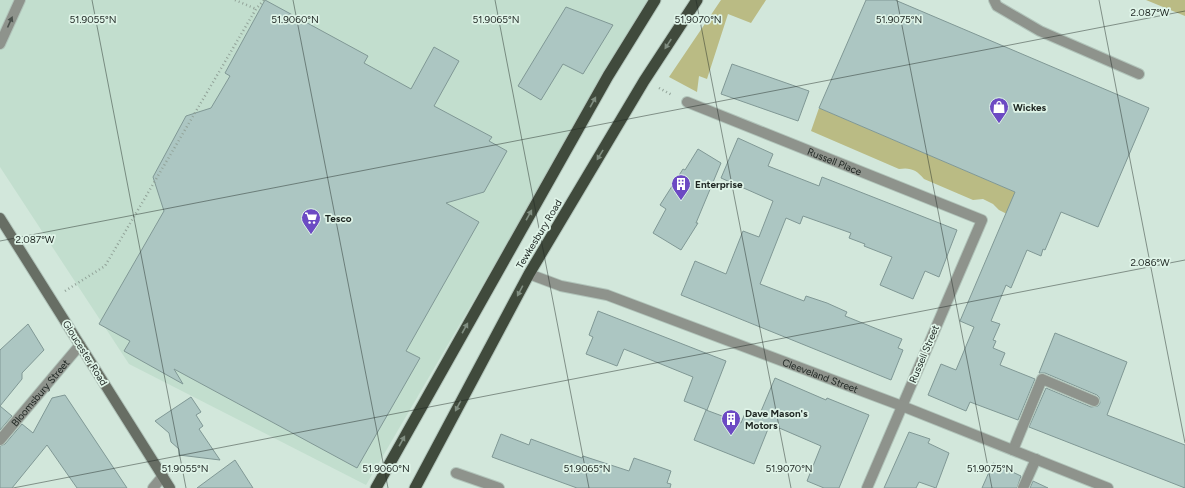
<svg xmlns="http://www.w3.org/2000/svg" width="1185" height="488" font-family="Figtree,sans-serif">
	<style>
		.built { fill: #c2dece }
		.green { fill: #babb84 }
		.building { fill: #acc6c2; stroke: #809895 }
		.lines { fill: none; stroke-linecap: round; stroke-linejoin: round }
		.service-casing { stroke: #b1c4ba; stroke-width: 12 }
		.minor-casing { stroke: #b1c4ba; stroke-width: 12 }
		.secondary-casing { stroke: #b1c4ba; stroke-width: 12 }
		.trunk-casing { stroke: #b1c4ba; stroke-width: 13 }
		.path { stroke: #92a399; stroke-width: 2.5; stroke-dasharray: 1 3; stroke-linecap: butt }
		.service { stroke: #8e938c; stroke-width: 10 }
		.minor { stroke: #8e938c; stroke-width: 10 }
		.secondary { stroke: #676e64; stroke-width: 10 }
		.trunk { stroke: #404a3c; stroke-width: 11 }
		.oneway { fill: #4a514c }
		.oneway2 { fill: #808e81 }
		.ticks { fill: none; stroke: #1d2521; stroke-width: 1; stroke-opacity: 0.45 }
		.labels { text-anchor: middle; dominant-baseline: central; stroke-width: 3.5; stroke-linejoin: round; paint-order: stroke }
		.poi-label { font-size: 10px; font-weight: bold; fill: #1d2521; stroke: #dff4e8; text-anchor: start }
		.street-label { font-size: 10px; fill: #1d2521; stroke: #dff4e8 }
		.ticks-label { font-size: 10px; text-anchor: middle; fill: #1d2521; stroke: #dff4e8; stroke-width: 3.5; stroke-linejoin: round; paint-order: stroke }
	</style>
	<rect width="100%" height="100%" fill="#d2e7db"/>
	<!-- built -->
	<path class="built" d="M0 0H649L366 485 129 364 0 167Z"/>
	<!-- green -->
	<path class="green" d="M721 0H766L751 23 728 14 707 79 699 76 697 92 669 77Z
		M1146 0H1185V16Z
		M819 108 1020 194 1011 216 999 210 993 204 983 199 973 200 924 179C917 170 910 167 899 169L811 131Z"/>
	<!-- building -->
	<path class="building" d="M265 0 368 56 364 63 411 89 434 47 459 61 434 106 492 137 489 141 507 151 484 192 446 203 479 222 406 351 420 358 357 468 174 369 183 384 124 351 130 341 99 324 164 211 153 177 186 116 211 108 230 76 225 73Z
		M866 0H895L1149 108 1098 227 1061 212 1045 250 1043 249 1041 256 1027 250 1011 288 1006 285 991 321 1000 324 993 340 996 341 993 348 1005 353 1000 365 1035 379 1018 420 970 402 966 411 928 395 941 364 956 370 974 327 960 321 1015 192 819 108Z
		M566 7 613 25 583 74 563 64 541 100 518 86Z
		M732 64 809 91 798 121 721 94Z
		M738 138 773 154 768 166 819 186 822 177 957 230 939 277 925 271 913 299 880 285 892 257 864 246 865 244 849 238 851 233 803 216 800 224 786 218 760 284 804 301 806 296 827 303 847 312 845 316 902 339 898 348 903 350 891 380 681 295 695 261 726 274 743 231 759 237 773 201 721 178Z
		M698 149 721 163 696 223H698L681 250 653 233 666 209 660 205 683 169 685 170Z
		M598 311 726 361 707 410 684 401 693 377 624 349 617 366 586 354 593 337 589 335Z
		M28 324 44 350 22 373V379L0 406 12 416 0 430V350Z
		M1055 333 1127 362 1107 415 1185 445V488L1029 427 1046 388 1091 407 1098 406 1100 403 1099 397 1097 395 1045 373H1039Z
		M775 378 826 400 827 398 869 415 839 488H824L807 481 821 446 770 424 754 464 694 440 706 410 741 423 746 411 759 416Z
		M65 395 127 488H77L47 445 12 488H0V446L5 444 22 424 33 433 52 398Z
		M191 397 201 412 196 415 203 426 199 429 220 460 179 455V449L171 442 169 433 155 421Z
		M909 432 930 439 928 443 949 453 936 488 919 482 916 488H884Z
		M501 434 529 445 531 439 582 458 583 456 629 471 634 458 671 471 667 483 671 484 670 488H577L492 457Z
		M235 460 253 488H197Z
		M993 463 1021 476 1017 488H982Z
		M1033 481 1048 488H1030Z"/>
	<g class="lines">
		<!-- service casing -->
		<g class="service-casing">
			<path id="service" d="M994 0 997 6 1040 31 1139 74
				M0 44 20 0
				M1013 450 1042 379 1094 401
				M1023 488 1036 459"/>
		</g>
		<!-- minor casing -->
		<g class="minor-casing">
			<g id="minor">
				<path id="s1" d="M687 102 982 220 867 488"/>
				<path id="s2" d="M529 274 561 286 607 295 902 406 1108 488"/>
				<path id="s3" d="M0 440 80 345"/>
				<path d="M456 473 499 488"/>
				<path d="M153 488 163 476"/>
			</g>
		</g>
		<!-- secondary casing -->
		<g class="secondary-casing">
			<path id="secondary" d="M0 218 170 488"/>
		</g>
		<!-- trunk casing -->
		<g class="trunk-casing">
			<path id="trunk" d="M376 488 608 76 655 0
				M415 488 529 274 644 81 697 0"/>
		</g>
		<!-- path -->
		<path class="path" d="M235 0 256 9
			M659 88 672 95
			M65 291 105 266 256 9 264 0"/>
		<!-- service -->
		<use href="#service" class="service"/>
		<!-- minor -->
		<use href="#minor" class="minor"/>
		<!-- secondary -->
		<use href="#secondary" class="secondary"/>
		<!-- trunk -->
		<use href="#trunk" class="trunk"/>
	</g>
	<!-- one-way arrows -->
	<defs><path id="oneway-solid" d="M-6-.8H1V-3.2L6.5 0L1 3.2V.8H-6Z"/></defs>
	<use class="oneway" href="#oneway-solid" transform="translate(10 22) rotate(-66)"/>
	<g class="oneway2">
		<use href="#oneway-solid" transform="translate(668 44) rotate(123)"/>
		<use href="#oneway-solid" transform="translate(593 102) rotate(-61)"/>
		<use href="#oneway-solid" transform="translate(600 155) rotate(121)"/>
		<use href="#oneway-solid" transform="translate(529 215) rotate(-61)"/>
		<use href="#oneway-solid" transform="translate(520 291) rotate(118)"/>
		<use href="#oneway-solid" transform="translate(465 328) rotate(-61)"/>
		<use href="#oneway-solid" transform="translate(458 406) rotate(118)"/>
		<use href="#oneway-solid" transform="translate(402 441) rotate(-61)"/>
	</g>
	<!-- ticks -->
	<path class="ticks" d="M92 0 186 488M293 0 388 488M495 0 589 488M696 0 791 488M897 0 992 488M1099 0 1185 443M0 241 1185 11M13 488 1185 260"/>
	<!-- icons -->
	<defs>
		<g id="shop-pin" transform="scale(1)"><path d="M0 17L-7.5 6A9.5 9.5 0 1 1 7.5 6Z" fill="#6c4ac3" stroke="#dff4e8"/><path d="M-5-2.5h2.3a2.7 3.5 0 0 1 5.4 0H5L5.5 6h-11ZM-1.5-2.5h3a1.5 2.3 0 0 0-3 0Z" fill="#fff"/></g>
		<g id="building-pin" transform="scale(1)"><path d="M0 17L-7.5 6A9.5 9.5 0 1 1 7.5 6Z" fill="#6c4ac3" stroke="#dff4e8"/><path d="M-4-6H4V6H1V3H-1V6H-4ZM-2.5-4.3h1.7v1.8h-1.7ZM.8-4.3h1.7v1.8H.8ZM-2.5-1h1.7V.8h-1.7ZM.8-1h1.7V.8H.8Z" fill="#fff"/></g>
		<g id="supermarket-pin" transform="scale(1)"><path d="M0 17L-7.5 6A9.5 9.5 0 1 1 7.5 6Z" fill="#6c4ac3" stroke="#dff4e8"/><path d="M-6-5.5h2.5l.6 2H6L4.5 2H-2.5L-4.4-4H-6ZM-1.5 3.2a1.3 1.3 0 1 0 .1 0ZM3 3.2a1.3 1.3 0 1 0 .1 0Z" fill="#fff"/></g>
	</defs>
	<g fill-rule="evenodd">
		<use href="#shop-pin" x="999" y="107"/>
		<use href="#building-pin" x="681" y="184"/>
		<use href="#supermarket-pin" x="311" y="218"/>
		<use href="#building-pin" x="731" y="419"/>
	</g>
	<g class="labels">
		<!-- poi labels -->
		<g class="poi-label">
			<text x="1013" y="107">Wickes</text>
			<text x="695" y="184">Enterprise</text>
			<text x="325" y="218">Tesco</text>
			<text x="745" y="413">Dave Mason's<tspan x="745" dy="12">Motors</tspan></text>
		</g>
		<!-- street labels -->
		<g class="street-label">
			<text stroke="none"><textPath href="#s1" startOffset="159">Russell Place</textPath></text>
			<text transform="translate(539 234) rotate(-59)">Tewkesbury Road</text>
			<text transform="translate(85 353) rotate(58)">Gloucester Road</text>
			<text transform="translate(924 354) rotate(-67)">Russell Street</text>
			<text stroke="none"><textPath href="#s2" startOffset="309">Cleeveland Street</textPath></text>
			<text stroke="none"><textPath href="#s3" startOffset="62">Bloomsbury Street</textPath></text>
		</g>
	</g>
	<g class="ticks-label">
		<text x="1150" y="16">2.087°W</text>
		<text x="93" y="23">51.9055°N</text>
		<text x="295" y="23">51.9060°N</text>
		<text x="496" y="23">51.9065°N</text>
		<text x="698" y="23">51.9070°N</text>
		<text x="899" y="23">51.9075°N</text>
		<text x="35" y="243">2.087°W</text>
		<text x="1150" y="266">2.086°W</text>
		<text x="185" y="472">51.9055°N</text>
		<text x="386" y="472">51.9060°N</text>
		<text x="587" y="472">51.9065°N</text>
		<text x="789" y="472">51.9070°N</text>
		<text x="990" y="472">51.9075°N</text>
	</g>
</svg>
